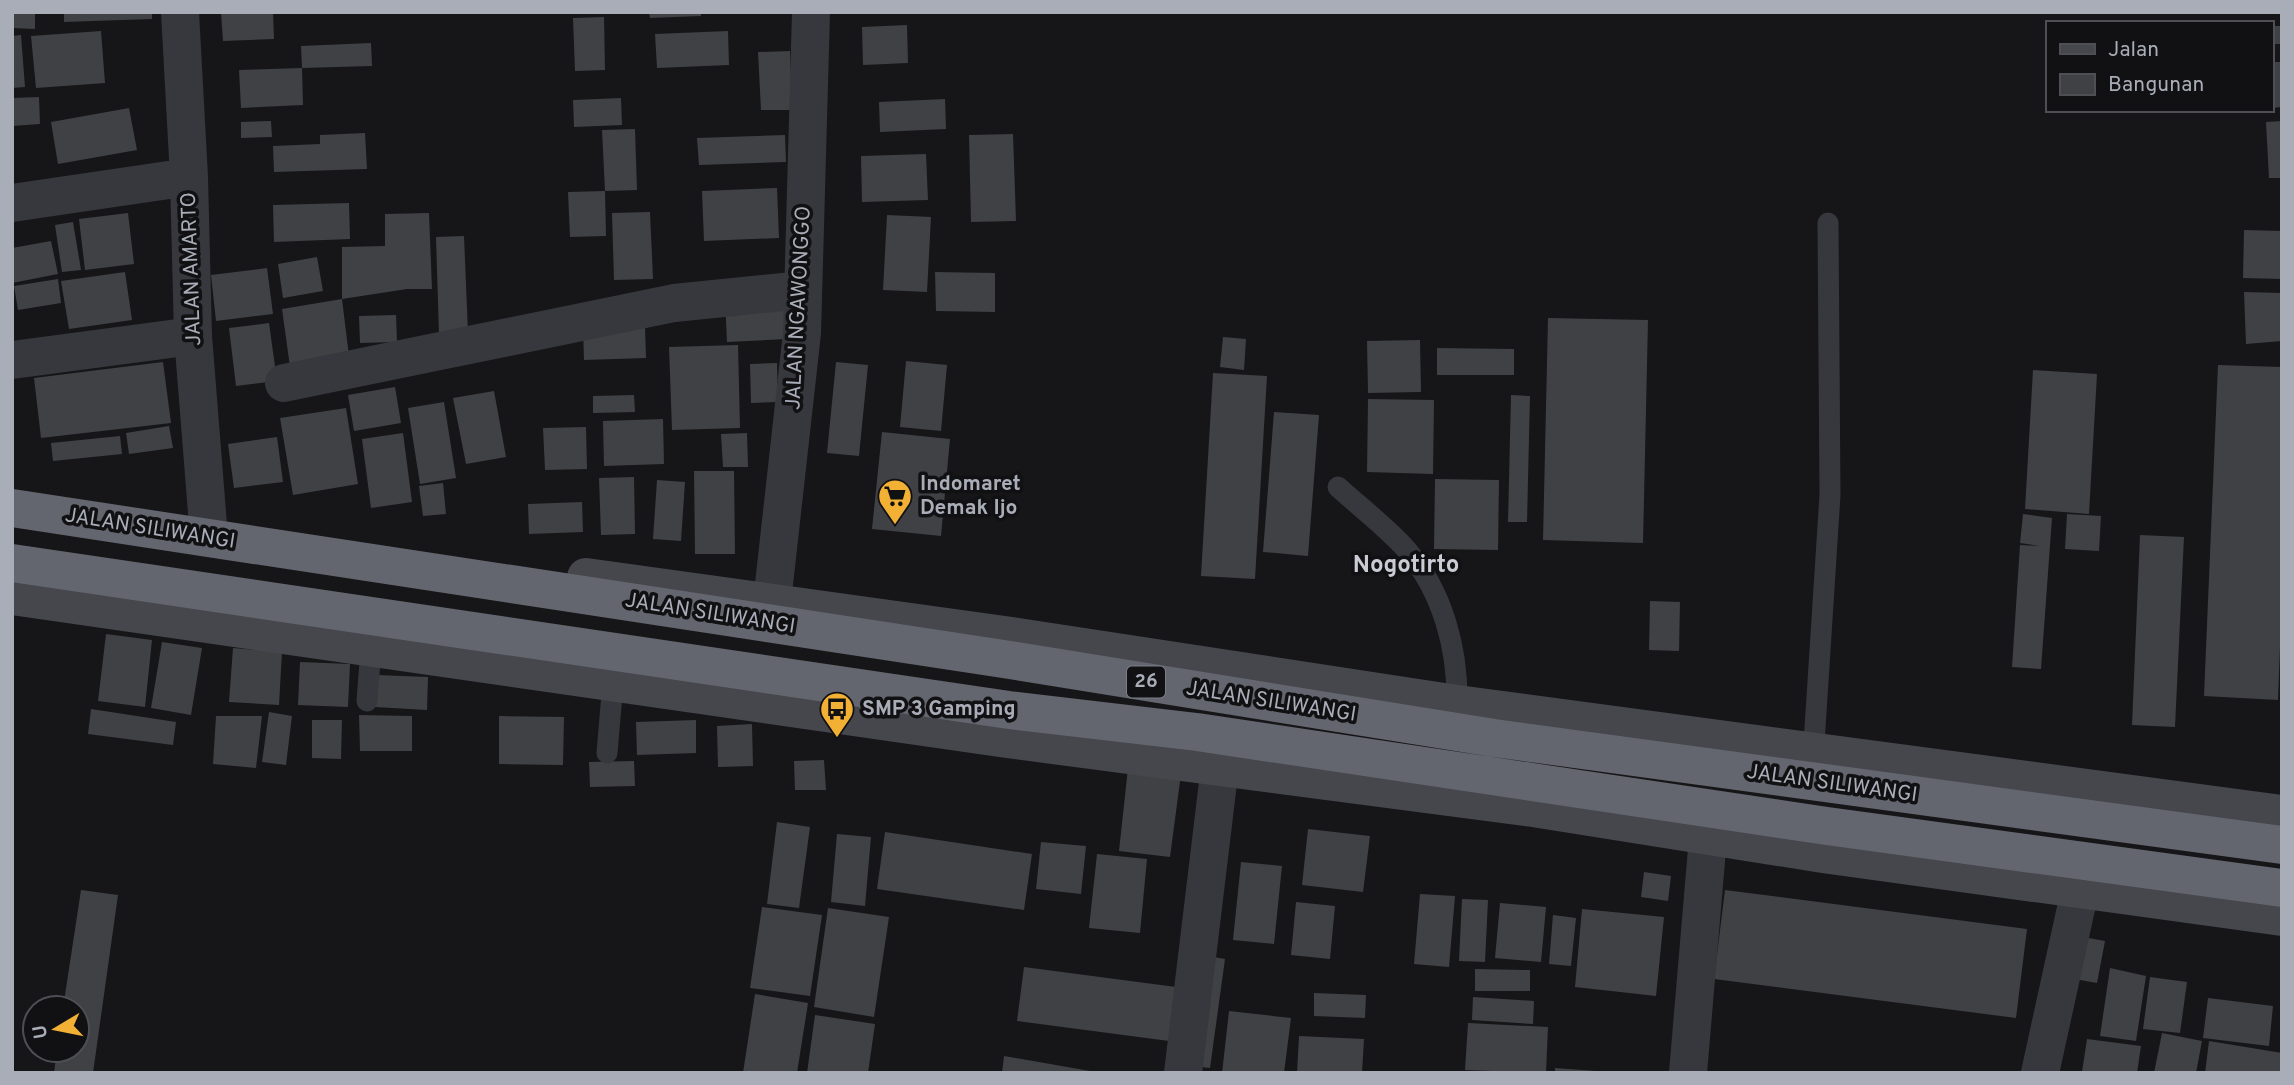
<svg xmlns="http://www.w3.org/2000/svg" width="2294" height="1085" font-family="Overpass,sans-serif">
	<style>
		.building { fill: #404145 }
		.lines { fill: none; stroke-linecap: round; stroke-linejoin: round }
		.lane { stroke: #37383d; stroke-width: 21 }
		.street { stroke: #37383d; stroke-width: 38 }
		.secondary { stroke: #45474d; stroke-width: 38 }
		.highway { stroke: #63666e; stroke-width: 38 }
		.labels { text-anchor: middle; dominant-baseline: central; stroke-width: 7; stroke-linejoin: round; paint-order: stroke }
		.shield { fill: #111113; stroke: #7b7e86; stroke-width: 2 }
		.shield-label { font-size: 19px; font-weight: bold; fill: #a8adb8 }
		.street-label { font-size: 21px; fill: #a8adb8; stroke: #111113 }
		.poi-label { font-size: 21px; font-weight: bold; fill: #a8adb8; stroke: #111113; text-anchor: start }
		.quarter-label { font-size: 24px; font-weight: bold; fill: #c9ccd4; stroke: #111113 }
	</style>
	<rect width="100%" height="100%" fill="#161618"/>
	<!-- building -->
	<path class="building" d="M12 12H35V29L12 28Z
		M64 12H152V19L64 22Z
		M273 12 274 39 223 41 221 13Z
		M649 12H701V16L650 18Z
		M604 17 605 70 575 71 573 18Z
		M907 25 908 63 863 65 862 27Z
		M2271 26H2282V44H2271Z
		M101 31 105 83 36 88 31 36Z
		M728 31 729 65 657 68 655 34Z
		M21 35 25 87 12 88V36Z
		M371 43 372 66 302 68 303 105 241 108 239 70 302 68 301 46Z
		M790 51 792 110H761L758 52Z
		M2271 62H2282V107L2271 108Z
		M39 97 40 124 12 126V98Z
		M621 98 622 125 574 127 573 100Z
		M945 99 946 129 880 132 879 102Z
		M129 108 137 150 58 164 51 122Z
		M271 121 272 137 241 138V122Z
		M2282 121V178H2269L2266 122Z
		M635 129 637 190 605 191 606 236 570 237 568 192 605 191 602 130Z
		M365 133 367 169 274 172 273 146 320 144V135Z
		M1013 134 1016 221 971 222 969 135Z
		M785 135 786 162 699 165 697 138Z
		M926 154 928 200 862 202 861 156Z
		M777 188 779 238 704 241 702 191Z
		M349 203 350 239 274 242 273 205Z
		M650 212 653 279 614 280 612 213Z
		M128 213 134 264 85 270 79 219Z
		M429 213 432 289H407L342 299V247L385 246V214Z
		M887 215 931 217 927 292 883 290Z
		M73 222 81 270 62 272 55 225Z
		M2244 230 2282 231V279L2243 278Z
		M464 236 468 333 439 334 436 237Z
		M51 241 58 274 12 283V248Z
		M317 257 323 291 283 298 278 264Z
		M267 268 273 314 216 321 211 275Z
		M125 272 132 320 69 329 61 281Z
		M935 272 995 273V312L936 311Z
		M58 279 61 303 18 310 14 286Z
		M2244 292 2282 293V341L2246 344Z
		M786 298 787 339 727 342 725 300Z
		M342 299 350 364 291 374 282 309Z
		M396 315 397 342 360 343 359 316Z
		M1548 318 1648 320 1643 543 1543 540Z
		M269 323 277 381 236 386 229 328Z
		M645 327 646 358 584 360 583 329Z
		M1223 337 1246 339 1244 370 1220 367Z
		M1420 340 1421 392 1368 393 1367 341Z
		M738 345 740 428 672 430 669 347Z
		M1437 348 1514 349V375H1437Z
		M906 361 947 365 941 431 900 427Z
		M163 362 171 423 41 438 34 378Z
		M836 362 868 365 859 456 827 453Z
		M777 363 778 402 751 403 750 364Z
		M2218 365 2282 367V593L2278 700 2204 696Z
		M2033 370 2097 374 2089 514 2025 509Z
		M1213 373 1267 376 1255 579 1201 576Z
		M395 387 401 423 354 431 348 395Z
		M494 391 506 457 466 464 453 398Z
		M634 395 635 412 593 413V396Z
		M1511 395 1530 396 1527 522H1508Z
		M1368 399 1434 400 1433 474 1367 472Z
		M444 402 456 478 420 484 408 408Z
		M346 408 358 484 293 495 280 418Z
		M1274 412 1319 415 1308 556 1263 552Z
		M663 419 664 464 604 466 603 421Z
		M169 426 173 448 129 454 126 433Z
		M586 427 587 469 545 470 543 428Z
		M882 432 950 439 941 536 872 529Z
		M403 433 412 502 371 508 362 439Z
		M747 433 748 467H723L721 434Z
		M120 436 122 454 53 461 51 443Z
		M277 437 283 482 234 488 228 444Z
		M694 471H734L735 554H695Z
		M634 477 635 534 601 535 599 478Z
		M1435 479 1499 480 1498 550 1434 549Z
		M657 480 685 482 681 541 653 539Z
		M443 483 446 514 423 516 419 486Z
		M582 502 583 532 529 534 528 504Z
		M2023 514 2052 518 2041 669 2012 667 2020 545 2040 546 2020 543Z
		M2067 514 2101 516 2099 551 2065 549Z
		M2140 535 2184 537 2175 727 2132 725Z
		M1650 601 1680 602 1679 651 1649 650Z
		M106 634 152 640 145 707 98 701Z
		M162 642 202 648 191 715 151 708Z
		M233 648 282 652 279 705 229 702Z
		M300 662 350 664 348 707 298 705Z
		M376 675 428 677 427 710 375 707Z
		M91 709 176 722 173 745 88 734Z
		M269 712 292 716 286 765 262 762Z
		M359 715 412 716V751H360Z
		M216 716H262L256 768 213 764Z
		M499 716 564 717 563 765 499 764Z
		M312 720H342L341 759 312 758Z
		M696 720V753L637 755 636 722Z
		M752 724 753 766 718 767 717 726Z
		M824 760 826 790H795L794 761Z
		M634 761 635 786 590 787 589 762Z
		M1128 768 1181 774 1170 857 1119 851Z
		M777 822 810 827 799 908 767 904Z
		M1308 829 1370 836 1363 892 1302 885Z
		M885 832 1032 854 1024 910 877 889Z
		M837 834 871 837 865 906 831 902Z
		M1041 842 1086 846 1081 894 1036 889Z
		M1097 854 1147 859 1140 933 1089 928Z
		M1241 862 1282 866 1274 944 1233 940Z
		M1644 872 1671 876 1668 901 1641 897Z
		M81 890 118 895 93 1073H54L57 1050H77V1008H63Z
		M1725 890 2027 929 2016 1018 1714 979Z
		M1420 894 1455 896 1449 967 1414 964Z
		M1462 899 1488 900 1485 962 1459 961Z
		M1296 902 1335 906 1330 959 1291 955Z
		M1500 903 1546 907 1541 962 1495 958Z
		M762 907 822 915 810 996 750 988Z
		M828 908 889 917 874 1017 814 1007Z
		M1582 909 1664 917 1656 996 1575 987Z
		M1553 915 1576 918 1571 966 1549 964Z
		M2077 936 2105 941 2097 983 2069 978Z
		M1208 956 1225 959 1210 1068 1193 1066Z
		M1024 967 1176 987 1169 1041 1017 1021Z
		M2110 968 2146 976 2136 1041 2100 1036Z
		M1475 969 1530 970V991H1475Z
		M2150 977 2187 982 2180 1033 2143 1029Z
		M1314 993 1366 995 1365 1018 1314 1016Z
		M755 994 808 1003 797 1073H743Z
		M1473 997 1534 1001 1533 1024 1472 1020Z
		M2208 998 2273 1006 2269 1046 2203 1038Z
		M1229 1011 1291 1018 1284 1073H1222Z
		M815 1015 875 1024 868 1073H807Z
		M1468 1023 1548 1027 1546 1073 1465 1070Z
		M2162 1033 2202 1041 2196 1073H2154Z
		M1299 1036 1364 1039 1362 1073H1297Z
		M2087 1039 2141 1046 2137 1073 2082 1072Z
		M2209 1041 2282 1053V1073H2205Z
		M1004 1056 1090 1071V1073H1002Z
		M1555 1068 1596 1071V1073H1555Z"/>
	<g class="lines">
		<!-- lane -->
		<path class="lane" d="M1338 487C1360 507 1386 527 1406 549 1443 592 1458 649 1457 704
			M367 701 371 648
			M607 753 613 682
			M1813 759 1830 495 1828 223"/>
		<!-- street -->
		<path class="street" d="M180 12 189 177 193 336 208 525
			M12 203 189 177
			M12 360 193 336
			M284 383 674 303 803 290
			M772 602 802 333 811 12
			M1183 1073 1220 766
			M1688 1073 1708 837
			M2040 1073 2080 890"/>
		<!-- secondary -->
		<path class="secondary" d="M586 577 1018 637 1457 704 2282 814
			M12 596 1007 739 1533 808 1823 854 2282 917"/>
		<!-- highway -->
		<path class="highway" d="M12 508 1010 660 1494 738 2282 845
			M12 563 1009 710 1197 732 1827 826 2282 888"/>
	</g>
	<!-- icons -->
	<defs>
		<g id="supermarket-pin" transform="scale(1.75)"><path d="M0 17L-7.5 6A9.5 9.5 0 1 1 7.5 6Z" fill="#f2b134" stroke="#111113"/><path d="M-6-5.5h2.5l.6 2H6L4.5 2H-2.5L-4.4-4H-6ZM-1.5 3.2a1.3 1.3 0 1 0 .1 0ZM3 3.2a1.3 1.3 0 1 0 .1 0Z" fill="#111"/></g>
		<g id="bus-pin" transform="scale(1.75)"><path d="M0 17L-7.5 6A9.5 9.5 0 1 1 7.5 6Z" fill="#f2b134" stroke="#111113"/><path d="M-5-6H5V4H4V6H2V4H-2V6H-4V4H-5ZM-3.5-4V0h7V-4ZM-3.5 1.2v1.5H-2V1.2ZM2 1.2v1.5H3.5V1.2Z" fill="#111"/></g>
	</defs>
	<g fill-rule="evenodd">
		<use href="#supermarket-pin" x="895" y="496"/>
		<use href="#bus-pin" x="837" y="709"/>
	</g>
	<g class="labels">
		<!-- shield labels -->
		<rect class="shield" x="1127" y="666.5" width="38" height="31" rx="5"/>
		<g class="shield-label">
			<text x="1146" y="682">26</text>
		</g>
		<!-- street labels -->
		<g class="street-label">
			<text transform="translate(192 269) rotate(-92)">JALAN AMARTO</text>
			<text transform="translate(799 308) rotate(-87)">JALAN NGAWONGGO</text>
			<text transform="translate(150 529) rotate(9)">JALAN SILIWANGI</text>
			<text transform="translate(710 614) rotate(9)">JALAN SILIWANGI</text>
			<text transform="translate(1271 702) rotate(9)">JALAN SILIWANGI</text>
			<text transform="translate(1832 784) rotate(8)">JALAN SILIWANGI</text>
		</g>
		<!-- poi labels -->
		<g class="poi-label">
			<text x="920" y="484">Indomaret<tspan x="920" dy="24">Demak Ijo</tspan></text>
			<text x="862" y="709">SMP 3 Gamping</text>
		</g>
		<!-- quarter labels -->
		<g class="quarter-label">
			<text x="1406" y="566">Nogotirto</text>
		</g>
	</g>
	<!-- border -->
	<rect width="2294" height="1085" fill="none" stroke="#a8adb8" stroke-width="28"/>
	<!-- legend -->
	<rect x="2046" y="21" width="228" height="91" fill="#111113" stroke="#4d4f55" stroke-width="2"/>
	<rect x="2060" y="44" width="35" height="10" fill="#45474d" stroke="#4d4f55" stroke-width="2"/>
	<text x="2108" y="56" font-size="21" fill="#a8adb8">Jalan</text>
	<rect x="2060" y="74" width="35" height="21" fill="#404145" stroke="#4d4f55" stroke-width="2"/>
	<text x="2108" y="91" font-size="21" fill="#a8adb8">Bangunan</text>
	<!-- north arrow -->
	<g transform="translate(56 1029) rotate(260)"><circle r="33" fill="#111113" stroke="#4d4f55" stroke-width="2"/>
	<path d="M0-5L12 26L0 18L-12 26Z" fill="#f2b134"/>
	<text y="-10" font-size="19" font-weight="bold" text-anchor="middle" fill="#a8adb8">U</text>
	</g>
</svg>
